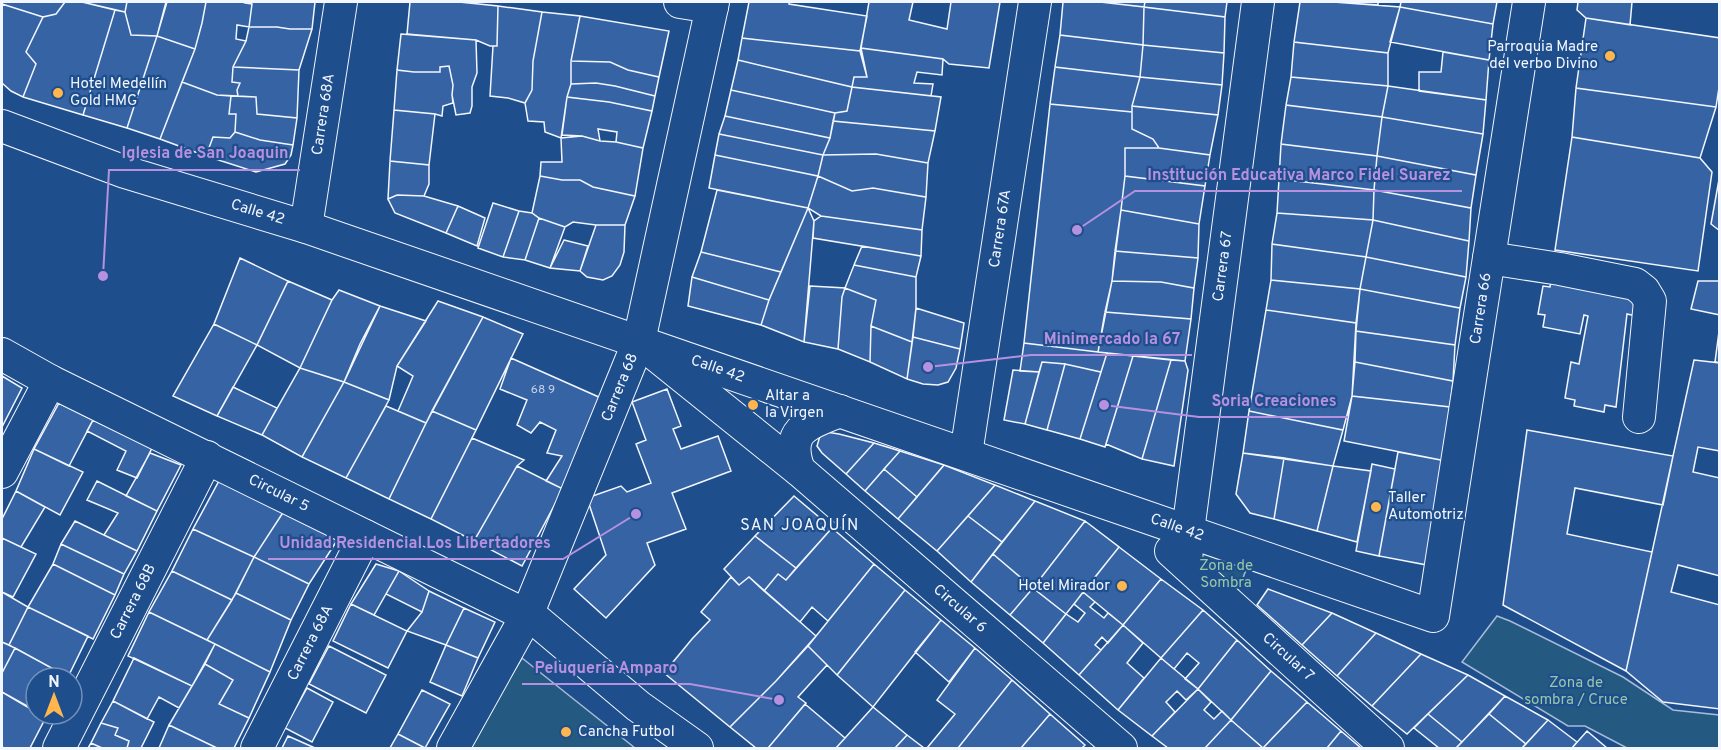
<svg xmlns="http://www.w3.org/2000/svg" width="1721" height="750" font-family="Overpass,sans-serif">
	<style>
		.green { fill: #245a82; stroke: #a8bbd7; stroke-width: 1.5 }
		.building { fill: #3563a3; stroke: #f2f6ff; stroke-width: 1.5 }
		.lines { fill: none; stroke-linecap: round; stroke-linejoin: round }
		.minor-casing { stroke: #f2f6ff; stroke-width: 34 }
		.minor { stroke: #1f4e8c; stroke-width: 32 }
		.poi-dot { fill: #ffb74d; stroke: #1f4e8c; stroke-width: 2 }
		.labels { text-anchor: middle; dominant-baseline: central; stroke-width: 4.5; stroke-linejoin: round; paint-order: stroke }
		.number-label { font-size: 12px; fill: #c3d1e8 }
		.poi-label { font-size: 15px; fill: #f2f6ff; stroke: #1f4e8c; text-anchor: start }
		.street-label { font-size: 15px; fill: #f2f6ff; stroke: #1f4e8c }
		.park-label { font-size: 15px; fill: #97c8a6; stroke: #1f4e8c }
		.neighbourhood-label { font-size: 16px; letter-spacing: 1.5px; fill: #f2f6ff; stroke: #1f4e8c }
		.leader { fill: none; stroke: #b691df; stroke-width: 2 }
		.callout-dot { fill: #b691df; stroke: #1f4e8c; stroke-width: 2 }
		.callout-label { font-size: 16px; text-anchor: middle; font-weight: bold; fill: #b691df; stroke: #1f4e8c; stroke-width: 4.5; stroke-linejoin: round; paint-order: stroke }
	</style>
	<rect width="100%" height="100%" fill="#1f4e8c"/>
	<!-- green -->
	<path class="green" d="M1188 545 1248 565 1233 603Z
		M1497 616 1510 621 1623 677 1673 710 1719 715V748H1627L1585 726H1568L1462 662Z
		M522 658 635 748H468Z"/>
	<!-- building -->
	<path class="building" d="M2 2H65L56 14 43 17 2 4Z
		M65 2H82L115 10 83 115 23 97 36 64 26 52 43 17 56 14Z
		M82 2H127L125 12Z
		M127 2H167L157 36 131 35 125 12Z
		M166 2H206L202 23 195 49 157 36Z
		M206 2H246L245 3 252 4 249 27 237 25 236 39 246 41 233 67 232 82 240 83 237 90 238 96 217 95 182 82 195 49 202 23Z
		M246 2H315L312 29H290L277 27H249L252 4 245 3Z
		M410 2H459L498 6 497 46H490L476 40 407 34Z
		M749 2H789V4L867 16 860 51 742 38Z
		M869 2H913L909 20 947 29 951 2H1000L989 68 949 64 943 59 861 48Z
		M1063 2H1100L1144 7 1143 45 1060 35Z
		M1100 2H1145L1144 7Z
		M1145 2H1227L1225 17 1144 7Z
		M1300 2H1333L1400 7 1388 53 1294 42Z
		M1333 2H1378V5Z
		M1401 2H1497L1493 24 1400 7Z
		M1578 2H1632L1630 25 1586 18 1577 10Z
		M2 4 43 17 26 52 36 64 23 97 11 91 2 83Z
		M498 6 542 12 533 61 532 90 525 103 508 98 490 96 493 46H497Z
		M1144 7 1225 17 1224 53 1143 45Z
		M1400 7 1493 24 1489 60 1390 42Z
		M115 10 125 12 131 35 157 36 127 128 83 115Z
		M542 12 580 16 571 61V84L567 97 561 138 545 132 544 122 528 121 525 103 532 90 533 61Z
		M580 16 669 31 659 77 628 70 610 62 571 61Z
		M1586 18 1720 38V81L1716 107 1576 88Z
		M249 27H277L290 29H312L299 70 233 67 246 41Z
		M401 34 476 40 477 73 472 87V106L470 113 456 115 452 95 453 85 449 66 440 67V72H414L397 70Z
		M1060 35 1143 45 1140 77 1055 67Z
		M157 36 195 49 160 139 127 128Z
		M742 38 860 51 867 77H854L852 87 738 60Z
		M1294 42 1388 53V86L1291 77Z
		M1143 45 1224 53 1222 85 1140 77Z
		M861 48 943 59 942 75 917 72 914 83 933 84 931 96 852 87 854 77H867Z
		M1443 52 1489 60 1486 100 1419 91V72H1441Z
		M738 60 852 87 847 111 835 113 731 90Z
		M571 61 610 62 628 70 659 77 655 96 615 86 596 83 571 84Z
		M449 66 453 85 452 95 453 103 443 106 442 116 435 114 394 110 397 70 414 72H440V67Z
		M233 67 299 70 297 118 257 114 256 97 238 96 237 90 240 83 232 82Z
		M1055 67 1140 77 1132 106V112L1050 104Z
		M1140 77 1222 85 1218 115 1132 106Z
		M1291 77 1388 86 1382 117 1286 105Z
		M182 82 217 95 231 96 229 114H236L235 132 230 138 213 137 206 156 160 139Z
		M596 83 615 86 655 96 652 111 609 102 567 97 571 84Z
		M1388 86 1486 100 1483 134 1382 117Z
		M852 87 941 97 935 131 833 121 835 113 847 111Z
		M1576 88 1716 107 1700 158 1572 137Z
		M731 90 835 113 830 138 725 116Z
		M231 96 256 97 257 114 297 118 293 145 260 140 235 132 236 114H229Z
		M567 97 609 102 652 111 643 148 616 142 617 132 598 129 600 141 582 136 562 135Z
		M1050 104 1132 112V129L1153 139 1159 148H1125V176L1121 210 1112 281 1098 352 1024 343Z
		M1286 105 1382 117 1377 156 1281 144Z
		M1132 106 1218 115 1210 155 1159 148 1153 139 1132 129Z
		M394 110 435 114 429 165 390 161Z
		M725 116 830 138 823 155 719 134Z
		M1382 117 1483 134 1476 175 1377 156Z
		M833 121 935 131 928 163 876 154 823 155 830 138Z
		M235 132 260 140 293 145 291 155 285 164 256 172 206 156 213 137 230 138Z
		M719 134 823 155 818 176 715 155Z
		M582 136 600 141 616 142 643 148 635 196 593 187 580 180H562L540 176 541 162H562L561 138Z
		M1572 137 1700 158 1712 172 1698 271 1555 250Z
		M1281 144 1377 156 1374 190 1279 179Z
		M1125 148H1159L1210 155 1205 186 1125 176Z
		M876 154 928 163 926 197 873 188 852 191 818 176 823 155Z
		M715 155 818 176 808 208 709 188Z
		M1377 156 1476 175 1471 208 1374 190Z
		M390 161 429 165V184L424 196 397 195 388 199Z
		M1720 174V231L1711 224Z
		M540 176 562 180H580L593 187 635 196 625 225H596L573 222 565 227 539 218 532 213Z
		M818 176 852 191 873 188 926 197 922 230 821 216 808 208Z
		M1125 176 1205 186 1199 224 1121 210Z
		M1279 179 1374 190 1373 220 1277 213Z
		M717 190 808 208 781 272 701 252Z
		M1374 190 1471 208 1469 241 1373 220Z
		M397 195 424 196 458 206 446 233 395 213 388 199Z
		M493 203 519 211 503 257 478 248Z
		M458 206 485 218 477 246 446 233Z
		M808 208 814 221 804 342 761 325 769 300Z
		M1121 210 1199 224 1198 258 1115 251Z
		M519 211 532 213 539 218 525 260 503 257Z
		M1277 213 1373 220 1366 257 1272 244Z
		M821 216 922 230 921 256 813 238 814 221Z
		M539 218 565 227 550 268 525 260Z
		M1373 220 1469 241 1466 277 1366 257Z
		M596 225H625L624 252 620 265 612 276 603 280 587 277 580 271Z
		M564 240 588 246 580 271 550 268Z
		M1272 244 1366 257 1360 289 1271 280Z
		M862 246 921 256 916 277 854 265Z
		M1115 251 1198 258 1194 288 1161 282 1112 281Z
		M701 252 781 272 769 300 692 277Z
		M1366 257 1466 277 1460 308 1360 289Z
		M240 258 288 281 257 345 214 324Z
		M854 265 916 277V308L912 342 871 326 876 300 845 288Z
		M1552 274 1631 296 1638 302 1636 316 1627 314 1616 407 1605 405 1604 412 1574 406 1575 400 1565 398 1571 362 1579 364 1588 316 1584 315 1580 334 1543 327 1545 315 1538 314 1543 286 1550 287Z
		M692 277 769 300 761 325 688 306Z
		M1271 280 1360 289 1356 323 1266 310Z
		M288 281 332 300 300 368 257 345Z
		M1112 281 1161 282 1194 288 1191 319 1105 312Z
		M1698 281H1720V315L1691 309Z
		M810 286 845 288 842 297 838 349 804 342Z
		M845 288 876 300 871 326 870 362 838 349 842 297Z
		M1360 289 1460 308 1455 345 1356 331Z
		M339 290 380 306 344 382 300 368 332 300Z
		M438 301 483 317 426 423 398 411 413 376 397 366Z
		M380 306 426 321 397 366 389 400 344 382 360 344Z
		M916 308 964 323 960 349 913 337Z
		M1266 310 1356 323 1352 396 1343 430 1249 411Z
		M1105 312 1191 319 1185 361 1098 352Z
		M483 317 523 334 476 430 432 411Z
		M214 324 257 345 217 416 173 396Z
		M1720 324V363L1715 362Z
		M871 326 912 342 907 379 870 362Z
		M1356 331 1455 345 1453 381 1355 362Z
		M913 337 960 349 956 368 948 382 938 385 923 384 907 379Z
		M1024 343 1098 352 1107 353 1101 372 1065 364 1042 362 1039 372 1020 371Z
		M1107 353 1133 356 1105 447 1080 439Z
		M1133 356 1171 360 1142 459 1106 444Z
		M511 358 601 398 563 489 546 481 562 456 547 453 556 430 540 422 531 433 517 425 527 400 500 389Z
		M1171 360 1185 361 1188 370 1174 466 1142 459Z
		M1694 360 1720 363V451L1698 447 1693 472 1720 478V576L1678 565 1671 592 1720 605V709L1663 702 1626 671Z
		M1042 362 1065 364 1047 430 1025 424Z
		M1355 362 1453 381 1450 407 1352 396Z
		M1065 364 1101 372 1080 439 1047 430Z
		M300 368 344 382 302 457 262 435Z
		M1013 370 1039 372 1025 424 1004 420Z
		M2 376 22 388 2 427Z
		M344 382 389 400 346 478 302 457Z
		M233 387 277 408 262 435 217 416Z
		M667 389 681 426 673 429 681 449 718 436 731 471 672 493 686 529 647 543 655 565 606 618 574 589 606 555 587 498 621 486 627 492 651 483 636 444 646 440 632 402Z
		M1352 396 1450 407 1446 461 1344 441Z
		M59 403 93 420 69 466 34 449Z
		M386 406 426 423 389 499 346 478Z
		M432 411 476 430 431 519 389 499Z
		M1249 411 1343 430 1333 466 1243 453Z
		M93 420 152 448 137 478 117 470 126 451 87 431Z
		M1527 430 1673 456 1663 505 1575 488 1567 534 1652 552 1626 671 1503 605Z
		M826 432 839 434 874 443 846 474 822 453 817 446 820 436Z
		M472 438 524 460 517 466 474 541 431 519Z
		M874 443 900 451 865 491 846 474Z
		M34 449 83 472 60 515 16 491Z
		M900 451 944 465 917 497 884 469Z
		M1398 452 1446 461 1427 565 1379 556Z
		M150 453 181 465 157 511 126 496Z
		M1243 453 1284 458 1274 519 1250 513 1236 494Z
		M1284 458 1333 466 1317 531 1274 519Z
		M1372 464 1395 469 1379 556 1356 551Z
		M944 465 995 485 937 551 898 519Z
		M517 466 563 489 522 566 474 541Z
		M1333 466 1371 471 1357 542 1317 531Z
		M884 469 917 497 898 519 865 491Z
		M220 479 284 511 254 557 193 529Z
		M97 481 157 511 137 551 104 535 118 513 87 500Z
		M995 485 1035 501 1002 542 968 516Z
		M16 491 45 507 21 547 2 538V519Z
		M794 496 832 528 796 568 755 536Z
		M1035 501 1085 521 1033 588 993 554Z
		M284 511 338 539 309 584 254 557Z
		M968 516 1002 542 971 582 937 551Z
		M75 521 137 551 124 574 61 544Z
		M1085 521 1119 547 1066 614 1033 588Z
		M832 528 874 564 828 621 812 607 800 622 764 591 778 574 786 580Z
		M193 529 254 557 232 600 172 571Z
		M755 536 796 568 786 580 778 574 764 591 749 577 739 585 724 569Z
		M2 538 36 554 13 597 2 592Z
		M61 544 124 574 115 595 53 564Z
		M1119 547 1161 579 1123 625 1083 592Z
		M993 554 1033 588 1010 615 971 582Z
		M254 557 309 584 291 620 236 593Z
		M53 564 115 595 93 639 28 607Z
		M376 564 399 571 374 615 351 604Z
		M874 564 905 590 837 675 808 646Z
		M172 571 232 600 207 640 149 612Z
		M399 571 429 591 422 612 386 594Z
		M731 577 739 585 749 577 816 636 776 681 730 727 664 673 692 639 710 620 701 612Z
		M1161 579 1203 610 1161 658 1123 625Z
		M1033 588 1066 614 1043 643 1010 615Z
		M1268 589 1332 613 1302 645 1257 605Z
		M905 590 941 620 873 707 837 675Z
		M429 591 464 608 446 645 407 631 422 612Z
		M2 592 28 607 9 645 2 642Z
		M1083 592 1095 602 1090 607 1104 618 1108 613 1123 625 1108 643 1102 637 1095 645 1101 650 1079 675 1043 643 1066 614 1078 622 1085 613 1074 604Z
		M236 593 291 620 270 672 207 640Z
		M351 604 407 631 388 668 333 641Z
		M28 607 88 636 68 677 9 645Z
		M464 608 495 622 478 658 446 645Z
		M1203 610 1237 640 1198 689 1185 679 1199 663 1187 653 1174 669 1161 658Z
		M149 612 215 644 192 686 128 656Z
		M1332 613 1376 633 1337 676 1302 645Z
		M941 620 975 648 949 682 915 652Z
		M1123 625 1143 643 1127 663 1144 678 1118 710 1079 675Z
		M1376 633 1421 654 1372 706 1337 676Z
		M1237 640 1271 671 1231 720 1198 689Z
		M2 642 15 648 2 673Z
		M215 644 270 672 249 718 219 704 233 680 205 664Z
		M446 645 478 658 462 696 430 682Z
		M329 646 386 675 366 713 309 684Z
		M808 646 827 665 798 697 806 703 768 748H756L730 727 776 681Z
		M15 648 68 677 67 678H36V711L2 692V673Z
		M975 648 1012 680 958 748H927L955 714 937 700Z
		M1421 654 1468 675 1407 734 1372 706Z
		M134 658 192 686 179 708 159 697 147 719 113 701Z
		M1161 658 1198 689 1186 700 1177 691 1166 702 1175 712 1152 736 1118 710Z
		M205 664 233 680 219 704 249 718 234 748H217L169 725Z
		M1271 671 1307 702 1263 748 1231 720Z
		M1468 675 1505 696 1462 742 1428 714Z
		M1012 680 1050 714 1021 748H958Z
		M307 688 333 702 312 742 285 728Z
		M1198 689 1211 702 1204 710 1214 719 1222 711 1231 720 1205 748H1168L1152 736Z
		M422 690 450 704 425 748 398 734Z
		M2 692 36 712V714H40L46 717 30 748H4L2 747Z
		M1505 696 1548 720 1526 744 1489 714Z
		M113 701 154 722 141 748H127L129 741 115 735 118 728 101 723Z
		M1307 702 1341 731 1327 748H1263Z
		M805 704 845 738 836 748H768Z
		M873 707 907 735 895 748H836Z
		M1050 714 1085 745 1082 748H1021Z
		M1428 714 1462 742 1456 748H1439L1414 728Z
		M1489 714 1526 744 1522 748H1456Z
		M1231 720 1263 748H1205Z
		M1548 720 1577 742 1572 748H1522Z
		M101 723 118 728 115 735 129 741 127 748H102L91 743Z
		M169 725 217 748H159Z
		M1341 731 1361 748H1327Z
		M1587 731 1607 748H1572Z
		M398 734 425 748H390Z
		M907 735 924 748H895Z
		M288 736 315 748H282Z
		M91 743 102 748H88Z"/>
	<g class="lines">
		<!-- minor casing -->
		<g class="minor-casing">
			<g id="minor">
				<path d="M680 2 712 7"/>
				<path id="s1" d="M2 126 125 172 306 227 1433 616 1529 2"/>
				<path id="s2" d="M306 227 341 2"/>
				<path d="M1489 258 1560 269 1635 284 1644 291 1650 301 1639 417"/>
				<path id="s3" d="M2 354 50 381 536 620 638 706 697 748"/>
				<path id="s4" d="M656 355 799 470 1121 748"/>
				<path id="s5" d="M966 454 1035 2"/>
				<path d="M799 470C784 430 808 423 840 411"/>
				<path d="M2 472 50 381"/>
				<path id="s6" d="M1171 551 1388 748"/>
				<path id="s7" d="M1186 564 1188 531 1258 2"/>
				<path id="s8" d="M59 748 207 457"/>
				<path id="s9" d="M257 748 365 536"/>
				<path id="s10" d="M453 748 527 615 639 341 713 2"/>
			</g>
		</g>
		<!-- minor -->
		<use href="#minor" class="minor"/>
	</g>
	<!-- markers -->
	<g class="poi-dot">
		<circle cx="1610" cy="56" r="6"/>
		<circle cx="58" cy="93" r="6"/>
		<circle cx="753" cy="405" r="6"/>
		<circle cx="1376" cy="507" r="6"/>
		<circle cx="1122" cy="586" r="6"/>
		<circle cx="566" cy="732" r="6"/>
	</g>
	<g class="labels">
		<!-- number labels -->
		<g class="number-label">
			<text x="543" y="390">68 9</text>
		</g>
		<!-- poi labels -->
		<g class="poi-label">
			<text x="1598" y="47" text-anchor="end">Parroquia Madre<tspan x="1598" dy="17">del verbo Divino</tspan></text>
			<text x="70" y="84">Hotel Medellín<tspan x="70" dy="17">Gold HMG</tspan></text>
			<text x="765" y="396">Altar a<tspan x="765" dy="17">la Virgen</tspan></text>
			<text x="1388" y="498">Taller<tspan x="1388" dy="17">Automotriz</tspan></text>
			<text x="1110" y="586" text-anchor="end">Hotel Mirador</text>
			<text x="578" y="732">Cancha Futbol</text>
		</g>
		<!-- street labels -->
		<g class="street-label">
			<text stroke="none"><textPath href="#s2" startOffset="114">Carrera 68A</textPath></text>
			<text stroke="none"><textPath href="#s1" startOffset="270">Calle 42</textPath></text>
			<text stroke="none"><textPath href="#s5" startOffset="228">Carrera 67A</textPath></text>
			<text stroke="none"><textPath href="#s7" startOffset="300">Carrera 67</textPath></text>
			<text stroke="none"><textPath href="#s1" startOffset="1824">Carrera 66</textPath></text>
			<text stroke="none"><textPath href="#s1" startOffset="756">Calle 42</textPath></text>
			<text stroke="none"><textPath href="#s10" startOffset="398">Carrera 68</textPath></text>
			<text stroke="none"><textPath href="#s3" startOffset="310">Circular 5</textPath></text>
			<text stroke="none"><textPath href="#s1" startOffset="1242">Calle 42</textPath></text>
			<text stroke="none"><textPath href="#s8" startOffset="164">Carrera 68B</textPath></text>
			<text stroke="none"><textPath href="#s4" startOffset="396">Circular 6</textPath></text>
			<text stroke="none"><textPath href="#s9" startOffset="118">Carrera 68A</textPath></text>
			<text stroke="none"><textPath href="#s6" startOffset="158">Circular 7</textPath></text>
		</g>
		<!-- park labels -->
		<g class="park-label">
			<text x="1226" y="566">Zona de<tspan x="1226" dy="17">Sombra</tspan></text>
			<text x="1576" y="683">Zona de<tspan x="1576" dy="17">sombra / Cruce</tspan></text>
		</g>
		<!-- neighbourhood labels -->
		<g class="neighbourhood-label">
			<text x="800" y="526">SAN JOAQUÍN</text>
		</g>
	</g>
	<!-- callouts -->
	<path class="leader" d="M103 276L109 170H300M1077 230L1135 191H1462M928 367L1031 355H1192M1104 405L1199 417H1348M636 514L563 559H268M779 700L690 684H522"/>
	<g class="callout-dot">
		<circle cx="103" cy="276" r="6"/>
		<circle cx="1077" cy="230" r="6"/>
		<circle cx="928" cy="367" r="6"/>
		<circle cx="1104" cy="405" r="6"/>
		<circle cx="636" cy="514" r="6"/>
		<circle cx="779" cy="700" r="6"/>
	</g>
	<g class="callout-label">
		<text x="205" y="158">Iglesia de San Joaquin</text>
		<text x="1299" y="180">Institución Educativa Marco Fidel Suarez</text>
		<text x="1112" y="344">Minimercado la 67</text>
		<text x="1274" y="406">Soria Creaciones</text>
		<text x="415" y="548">Unidad Residencial Los Libertadores</text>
		<text x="606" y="673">Peluquería Amparo</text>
	</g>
	<!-- border -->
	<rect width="1721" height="750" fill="none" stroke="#f2f6ff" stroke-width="6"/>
	<!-- north arrow -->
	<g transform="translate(54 696)"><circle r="28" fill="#1f4e8c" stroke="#7391ba" stroke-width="1.5"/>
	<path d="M0-4.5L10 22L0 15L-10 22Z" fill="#ffb74d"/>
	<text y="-9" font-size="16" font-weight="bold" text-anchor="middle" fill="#f2f6ff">N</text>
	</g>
</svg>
